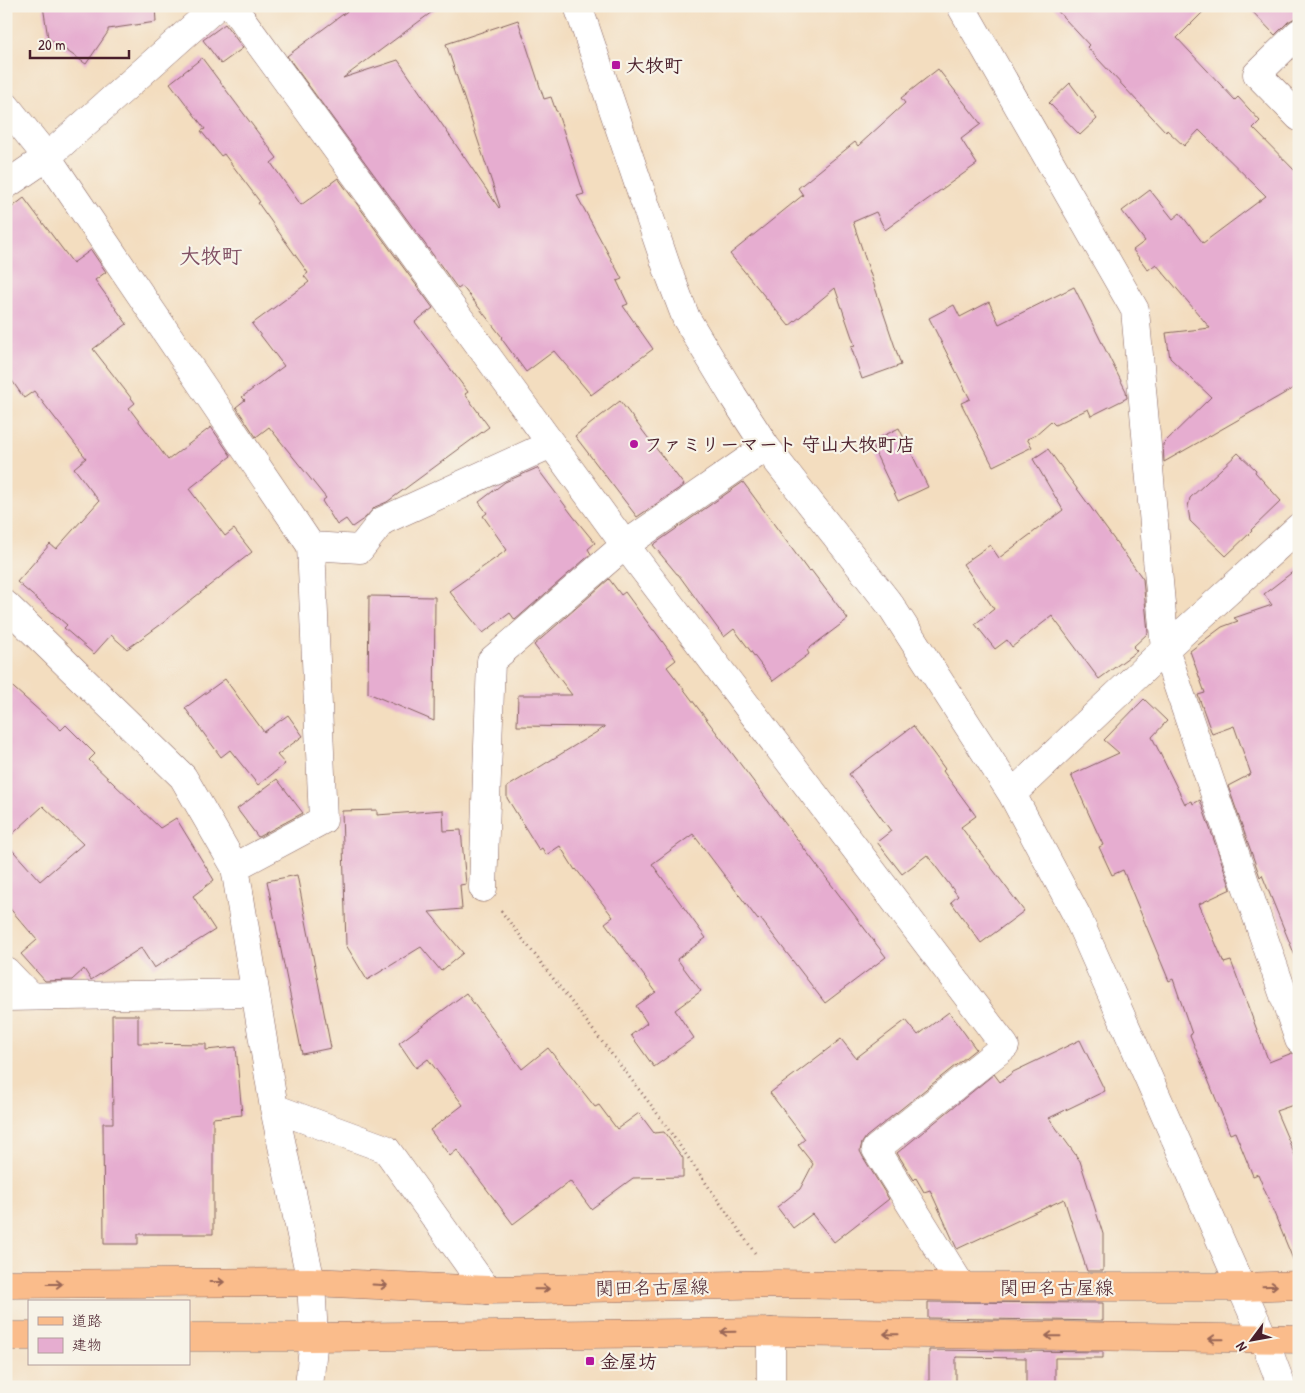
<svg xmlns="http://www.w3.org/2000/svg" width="1305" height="1393" font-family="'Patrick Hand','Klee One',sans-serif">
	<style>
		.building { fill: #e6add0 }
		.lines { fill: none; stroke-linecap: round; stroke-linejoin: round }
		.minor-casing { stroke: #85625f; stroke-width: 29 }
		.major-casing { stroke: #85625f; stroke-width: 29 }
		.path { stroke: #85625f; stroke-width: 3; stroke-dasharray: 1 4; stroke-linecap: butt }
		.minor { stroke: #fff; stroke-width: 28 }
		.major { stroke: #fabc8b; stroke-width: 28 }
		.oneway { stroke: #996656 }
		.poi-dot { fill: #b5179e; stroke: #f7f3e8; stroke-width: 2 }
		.labels { text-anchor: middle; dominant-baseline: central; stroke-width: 4.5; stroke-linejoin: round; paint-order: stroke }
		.poi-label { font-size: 19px; font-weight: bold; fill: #4a1f2b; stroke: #f7f3e8; text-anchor: start }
		.street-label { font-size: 19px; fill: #4a1f2b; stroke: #f7f3e8 }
		.quarter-label { font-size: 21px; font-weight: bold; fill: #815165; stroke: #f7f3e8 }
	</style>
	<rect width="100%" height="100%" fill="#f7f3e8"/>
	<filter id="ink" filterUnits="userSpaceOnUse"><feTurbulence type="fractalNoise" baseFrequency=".02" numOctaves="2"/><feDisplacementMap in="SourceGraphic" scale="10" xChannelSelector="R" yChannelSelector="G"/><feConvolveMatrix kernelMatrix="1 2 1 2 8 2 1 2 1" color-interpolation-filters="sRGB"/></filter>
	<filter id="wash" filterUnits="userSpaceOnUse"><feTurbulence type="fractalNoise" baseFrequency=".0096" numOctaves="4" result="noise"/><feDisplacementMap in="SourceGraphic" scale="20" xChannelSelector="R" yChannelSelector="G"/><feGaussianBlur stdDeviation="1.12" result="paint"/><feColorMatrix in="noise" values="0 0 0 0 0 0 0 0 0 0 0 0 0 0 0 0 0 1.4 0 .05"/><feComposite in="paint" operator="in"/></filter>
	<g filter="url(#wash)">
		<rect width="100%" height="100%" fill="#f3ddbf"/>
		<g id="blocks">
			<!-- building -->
			<path class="building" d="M43 6H155L156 22 108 29V32L86 64 48 38Z
				M354 6H440L343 78 398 60 499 208 500 207 446 44 518 20 544 99 551 97 556 111H557L584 194 577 196 622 279 617 281 628 304 623 306 653 349 591 395 554 351 526 372 501 338 502 337 462 286 458 289 287 56Z
				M1053 6H1209L1177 38 1235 100 1238 97 1260 121 1253 128 1299 175V385L1164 462 1163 444 1211 397 1170 358 1166 333 1210 328 1156 264 1148 270 1133 250 1145 241 1122 211 1150 190 1173 219 1180 213 1203 243 1266 196 1199 130 1184 146 1167 130 1166 132 1097 58 1087 47 1089 45Z
				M1247 6H1299V18H1295L1288 22 1275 35Z
				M225 24 243 48 221 64 203 40Z
				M202 58 277 158 271 163 301 205 338 178 433 308 415 322 468 392 465 394 489 427 387 502 375 507 365 518 352 527 346 519 337 525 322 501 326 498 269 427 256 437 236 407 245 400 242 397 284 366 252 324 309 282 304 276 308 273 258 203 260 202 224 154 221 156 201 131 205 129 170 83Z
				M938 69 981 124 961 139 977 164 885 230 876 212 853 222 901 365 862 379 851 347 855 346 835 288 789 326 730 254 803 195 798 188 855 142 858 146 905 103 901 98Z
				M1070 83 1097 119 1080 135 1049 103Z
				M24 198 73 263 91 250 106 272 95 280 127 324 93 349 135 403 129 408 168 460 211 427 231 456 189 489 225 536 234 529 252 552 167 619V620L127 649 111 635 94 654 64 628 67 625 17 582 50 544 56 549 99 501 74 468 86 458 34 391 24 398 6 372V212Z
				M1074 287 1126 391 1127 398 1091 416 1088 409 1055 425 1051 421 1034 436 1027 439 1032 447 993 466 961 403 970 399 929 318 954 305 960 317 989 302 999 324Z
				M620 401 684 485 637 517 575 436Z
				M899 428 928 487 898 501 872 446 879 443 877 439Z
				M1048 449 1143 579 1148 633 1133 647 1137 651 1099 679 1052 616 1012 647 1007 640 995 649 975 624 994 609 963 564 990 545 999 558 1063 510 1033 459Z
				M1238 453 1256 470 1255 472 1281 501 1251 530 1252 531 1226 556 1190 521 1188 507 1190 498Z
				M537 468 573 516 595 543 588 549 591 554 515 620 510 613 483 633 449 591 507 550 483 516 487 513 479 502 505 482Z
				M743 482 809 572 811 570 848 619 807 650 809 654 773 681 734 629 724 637 678 574H677L653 545Z
				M1299 567V963H1298L1262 875 1260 877 1228 786 1251 774 1234 726 1212 734 1198 695 1205 693 1190 651 1222 627 1238 621 1234 618 1272 605 1264 594Z
				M609 579 621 595 625 592 653 630H654L676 660 667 667 886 957 825 1003 760 918 758 920 693 834 652 864 706 938 677 959 701 991 675 1010 694 1038 654 1067 631 1035 647 1023 636 1006 656 992 605 923 613 917 576 869 575 870 560 846 546 855 542 848 539 850 507 798V787L605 727 517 726 518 695H572L534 645Z
				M369 596 435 597 434 721 368 693Z
				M225 679 264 732 288 715 303 736 277 755 285 764 258 785 230 750 221 757 185 708Z
				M6 681 61 730 66 725 95 754 89 760 160 828 176 818 214 880 193 896 215 930 154 968 141 948 91 980 84 969 72 980 45 981 21 954 37 940 6 904V843L40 881 83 844 43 806 6 840Z
				M1144 699 1167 721 1152 737 1185 804 1192 801 1193 804 1200 800 1231 889 1199 904 1224 963 1231 961 1269 1062 1292 1053 1299 1055V1103L1276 1111 1299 1165V1269H1297L1258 1174 1253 1176 1235 1132 1230 1134 1190 1035 1192 1034 1173 979 1169 981 1123 870 1112 875 1099 847 1103 845 1071 775 1119 753 1104 740Z
				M913 726 945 769 943 771 976 816 961 827 1024 911 981 943 951 902 958 896 927 855 902 874 877 842 891 831 849 774Z
				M277 779 303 813 258 837 237 809Z
				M377 810V815L443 810 444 831 461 830 466 884 460 885 462 909 429 912 463 953 441 971 421 947 367 980 346 945 342 811Z
				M297 875 331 1048 302 1054 267 881Z
				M466 993 522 1069 548 1048 595 1107 599 1105 617 1129 639 1113 654 1133 664 1132 683 1158V1177L633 1178 591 1209 570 1181 513 1224 457 1150 450 1156 430 1130 463 1105 428 1059 416 1068 399 1043Z
				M949 1012 976 1049 866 1137 862 1143 860 1151 863 1157 889 1199 834 1242 812 1214 793 1228 777 1207 800 1189 813 1164 798 1145 805 1139 770 1093 841 1039 856 1058 906 1020 918 1035Z
				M112 1015H138V1043L206 1044V1050L236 1047 242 1115 213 1118V1234H138V1244H104L103 1123H113Z
				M1080 1040 1105 1091 1049 1118 1080 1161 1103 1234V1271H1087L1064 1199 957 1249 930 1190 924 1192 916 1178 914 1180 897 1153 994 1074 1000 1082 1013 1072Z
				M928 1302 1103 1303V1321L928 1318Z
				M929 1350 1103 1352V1358H1055V1387H1026V1358L956 1357V1387H929Z"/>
		</g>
	</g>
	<g filter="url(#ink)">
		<use href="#blocks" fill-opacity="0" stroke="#85625f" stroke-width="1"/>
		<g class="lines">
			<!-- minor casing -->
			<g class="minor-casing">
				<path id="minor" d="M232 6 625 545 1005 1046 876 1149 962 1287
					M578 6 667 268 686 318 733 396 766 447 891 606 1012 794 1076 914 1264 1339 1282 1387
					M962 8 1135 310 1165 649 1299 1040
					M1299 33 1257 74 1299 117
					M6 106 47 157 311 546 323 820 235 867
					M6 185 47 157 217 6
					M311 546 360 549 382 521 551 444
					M6 605 183 777 235 867 274 1108 311 1282 314 1337 309 1387
					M1012 794 1165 649 1299 527
					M483 888 491 661 625 545 766 447
					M6 971 30 996
					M6 997 255 993
					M274 1108 386 1149 487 1290
					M771 1332V1387"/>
			</g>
			<!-- major casing -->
			<g class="major-casing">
				<path id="major" d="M6 1284 311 1282 487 1290 777 1284 962 1287H1241L1299 1285
					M6 1336H29
					M189 1337H314L771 1332 1299 1339"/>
			</g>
			<!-- path -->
			<path class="path" d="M501 911 654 1109 755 1253"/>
			<!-- minor -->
			<use href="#minor" class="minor"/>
			<!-- major -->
			<use href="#major" class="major"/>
		</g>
		<!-- one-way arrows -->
		<defs><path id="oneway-shaft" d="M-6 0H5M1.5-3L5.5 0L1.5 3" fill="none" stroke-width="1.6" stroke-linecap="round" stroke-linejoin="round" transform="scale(1.25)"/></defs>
		<g class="oneway">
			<use href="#oneway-shaft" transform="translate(217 1282)"/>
			<use href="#oneway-shaft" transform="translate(55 1284)"/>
			<use href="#oneway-shaft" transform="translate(380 1285) rotate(3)"/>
			<use href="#oneway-shaft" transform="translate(1270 1286) rotate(-2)"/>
			<use href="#oneway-shaft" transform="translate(542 1289) rotate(-1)"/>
			<use href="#oneway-shaft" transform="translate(728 1332) rotate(179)"/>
			<use href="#oneway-shaft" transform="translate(891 1334) rotate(-179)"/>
			<use href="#oneway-shaft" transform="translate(1053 1336) rotate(-179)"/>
			<use href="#oneway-shaft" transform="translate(1216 1339) rotate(-179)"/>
		</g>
	</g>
	<!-- markers -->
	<g class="poi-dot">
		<rect x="611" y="60" width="10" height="10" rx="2.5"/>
		<circle cx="634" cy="444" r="5"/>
		<rect x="585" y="1356" width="10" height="10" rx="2.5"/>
	</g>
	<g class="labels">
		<!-- poi labels -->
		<g class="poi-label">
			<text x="626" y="65">大牧町</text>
			<text x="644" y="444">ファミリーマート 守山大牧町店</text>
			<text x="600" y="1361">金屋坊</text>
		</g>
		<!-- street labels -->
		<g class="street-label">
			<text transform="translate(652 1287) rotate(-1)">関田名古屋線</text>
			<text x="1057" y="1287">関田名古屋線</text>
		</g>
		<!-- quarter labels -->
		<g class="quarter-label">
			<text x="211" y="255">大牧町</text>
		</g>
	</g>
	<!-- margin -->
	<rect width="1305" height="1393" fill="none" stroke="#f7f3e8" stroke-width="25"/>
	<!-- legend -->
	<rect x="28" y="1300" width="162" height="65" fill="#f7f3e8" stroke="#b29e9c"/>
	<rect x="38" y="1317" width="25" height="8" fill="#fabc8b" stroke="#b29e9c"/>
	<text x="72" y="1326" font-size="15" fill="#4a1f2b">道路</text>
	<rect x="38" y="1338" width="25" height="15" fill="#e6add0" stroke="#b29e9c"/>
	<text x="72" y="1350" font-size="15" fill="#4a1f2b">建物</text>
	<!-- north arrow -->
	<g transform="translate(1252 1340) rotate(238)" stroke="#f7f3e8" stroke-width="4" paint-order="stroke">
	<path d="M0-4L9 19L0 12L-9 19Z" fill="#4a1f2b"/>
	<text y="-8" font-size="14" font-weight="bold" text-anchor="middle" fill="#4a1f2b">N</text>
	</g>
	<!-- scale -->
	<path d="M30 50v8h99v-8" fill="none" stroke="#4a1f2b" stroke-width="2.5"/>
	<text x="38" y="50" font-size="15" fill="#4a1f2b" stroke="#f7f3e8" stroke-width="4" paint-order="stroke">20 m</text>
</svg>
